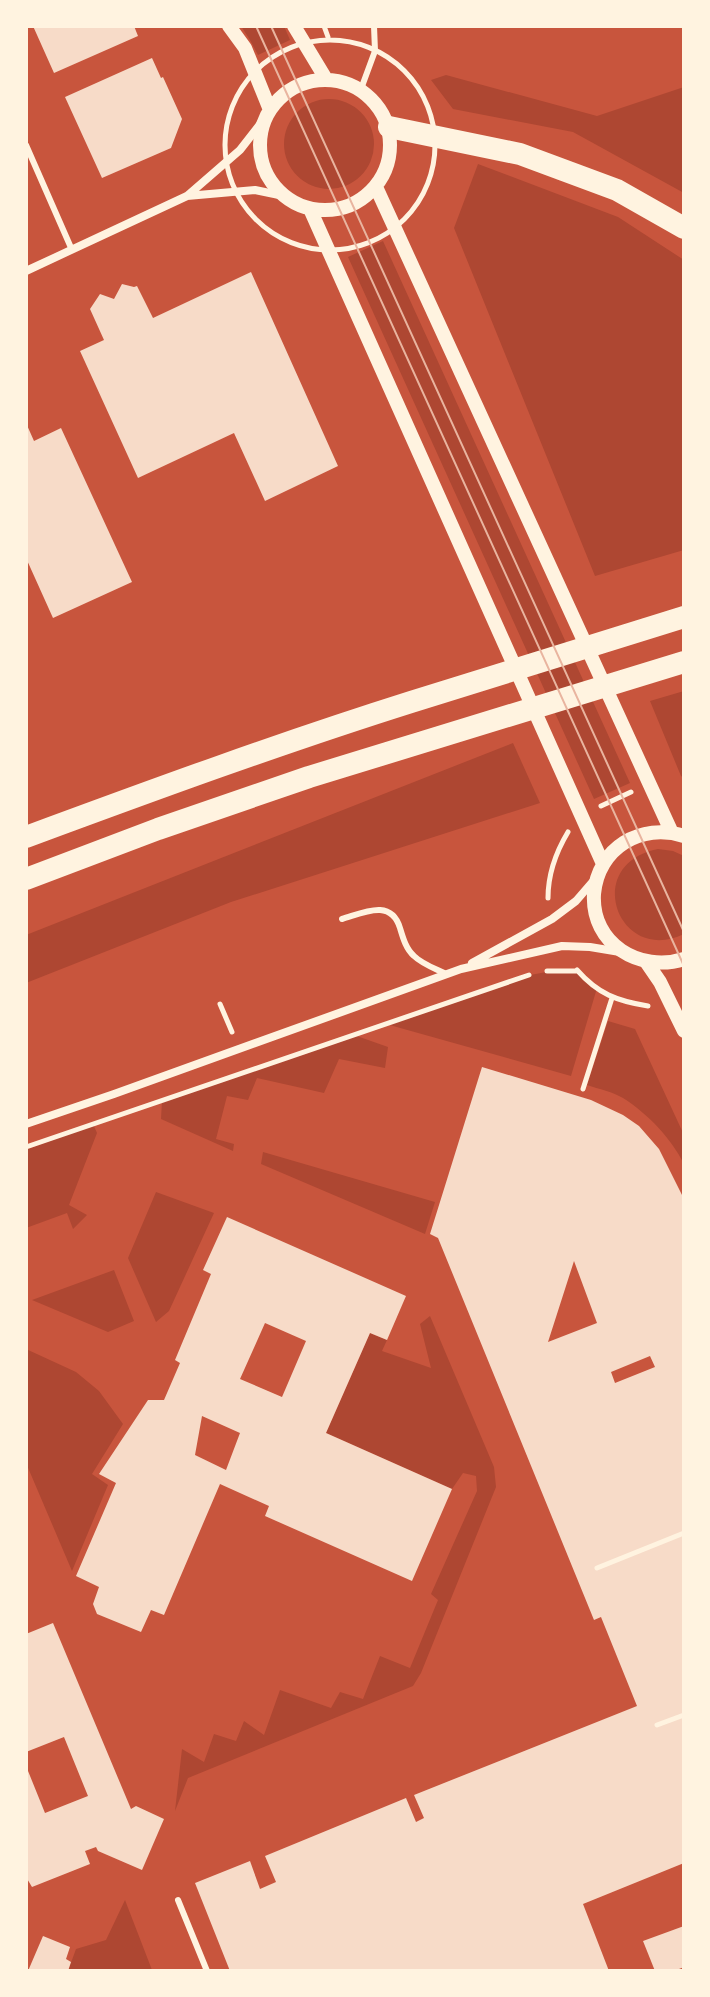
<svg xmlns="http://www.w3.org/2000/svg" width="710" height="1997" font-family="'Sofia Sans Condensed',sans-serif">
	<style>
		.green { fill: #ae4732 }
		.building { fill: #f7dbc8; fill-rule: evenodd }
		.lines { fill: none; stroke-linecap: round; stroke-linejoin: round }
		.path { stroke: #fff3e0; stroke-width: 5 }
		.service { stroke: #fff3e0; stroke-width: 6 }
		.minor { stroke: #fff3e0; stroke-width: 8 }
		.tertiary { stroke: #fff3e0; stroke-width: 14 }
		.trunk { stroke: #fff3e0; stroke-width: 22 }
		.tram { stroke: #e9b49f; stroke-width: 2 }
	</style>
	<rect width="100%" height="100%" fill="#c8553d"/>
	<!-- green -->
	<path class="green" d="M241 26H284L290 40 258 55 250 40Z
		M446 75 597 116 684 87V193L573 132 453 109 431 80Z
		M284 144a45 45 0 1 1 90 0a45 45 0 1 1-90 0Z
		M478 164 618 217 684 260V550L595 576 454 228Z
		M383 241 630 783 594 799 348 257Z
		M684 691V778L681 776 650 701Z
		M513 743 540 803 231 902 26 983V935Z
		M658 849 673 851 684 856V934C618 966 581 864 658 849Z
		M557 970 578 971 597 988 571 1076 386 1024 525 976Z
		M608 1021 635 1029 684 1135V1164C671 1138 648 1114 623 1098 613 1092 599 1089 587 1085Z
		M354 1035 388 1047 385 1068 339 1059 324 1093 257 1078 248 1100 227 1096 216 1139 234 1144 233 1151 161 1119 162 1101Z
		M93 1124 97 1133 69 1205 87 1215 73 1229 67 1213 26 1228V1150Z
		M263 1152 435 1202 425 1234 261 1164Z
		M156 1192 214 1213 169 1311 156 1322 128 1258Z
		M114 1270 134 1321 108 1332 32 1300Z
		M430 1316 494 1467 496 1487 421 1673 413 1686 188 1778 175 1811 182 1749 204 1762 214 1734 236 1741 244 1721 264 1735 280 1690 331 1708 340 1692 363 1699 380 1656 410 1668 438 1600 431 1594 477 1491 476 1476 463 1473 452 1489 326 1433 370 1333 387 1340 382 1351 431 1368 420 1324Z
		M26 1349 76 1372 99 1391 123 1424 92 1474 108 1485 72 1571 26 1463Z
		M125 1900 152 1970 68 1971 76 1949 106 1940Z"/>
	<!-- building -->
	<path class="building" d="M33 26H134L138 36 54 73Z
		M152 58 161 78 163 77 182 119 171 148 102 178 65 97Z
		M251 272 338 466 265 501 234 433 138 478 80 351 104 340 90 309 100 294 114 299 122 284 134 287 137 286 153 318Z
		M26 423 34 441 61 428 132 582 53 618 26 558Z
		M482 1067 591 1100 623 1115 639 1126 659 1149 684 1199V1863L583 1904 609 1971H230L195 1883 250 1861 260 1889 276 1882 265 1856 406 1798 416 1822 424 1818 414 1795 637 1706 601 1617 594 1620 438 1238 430 1234ZM574 1261 597 1323 548 1342ZM650 1356 655 1367 615 1383 611 1372Z
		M227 1217 406 1296 387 1340 370 1333 326 1433 452 1489 412 1581 265 1516 269 1506 220 1484 164 1615 151 1610 141 1632 97 1614 93 1604 99 1587 76 1576 116 1483 99 1474 148 1400H164L180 1363 175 1360 211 1274 203 1270ZM265 1323 306 1341 282 1397 240 1379ZM202 1416 240 1433 226 1470 195 1455Z
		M53 1623 131 1809 136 1806 164 1819 142 1870 98 1851 96 1847 85 1851 90 1864 32 1887 26 1877V1766L45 1813 88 1796 64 1737 26 1752V1634Z
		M684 1926V1967L674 1971H655L643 1941Z
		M43 1936 70 1947 66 1959 71 1962 68 1971H28Z"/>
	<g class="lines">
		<!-- path -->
		<path class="path" d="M324 26 328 37
			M225 145a105 105 0 1 1 210 0a105 105 0 1 1-210 0Z
			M601 806 631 792
			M548 898C548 875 556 852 568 832
			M577 970C598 994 617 1001 648 1006
			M547 971H578
			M220 1004 232 1032
			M583 1089 612 998
			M26 1147 529 975
			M597 1568 684 1533
			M657 1725 684 1715"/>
		<!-- service -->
		<path class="service" d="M361 89 375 51 374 26
			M26 145 72 250
			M342 919C363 913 391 898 400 928 403 938 406 949 414 956 422 964 436 969 446 974
			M178 1900 207 1971"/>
		<!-- minor -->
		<path class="minor" d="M187 196 255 190 284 196
			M26 271 187 196 240 150 265 118
			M472 963 552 919 576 901 595 879
			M26 1124 114 1094 461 969 562 946 590 947 620 952"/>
		<!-- tertiary -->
		<path class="tertiary" d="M229 26 245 48 270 110
			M294 26 326 79
			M260 145a65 65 0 1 1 130 0a65 65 0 1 1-130 0Z
			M376 187 672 833
			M310 209 603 864
			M684 836C641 822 598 848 594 894 591 944 640 973 684 959
			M647 963 660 982 684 1031"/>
		<!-- trunk -->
		<path class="trunk" d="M389 127 520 154 617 190 684 228
			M26 837C153 790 281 743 411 702 502 673 593 645 684 617
			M26 879 158 829 309 777 684 662"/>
		<!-- tram -->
		<path class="tram" d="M256 26 684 966
			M271 26 684 932"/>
	</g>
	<!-- border -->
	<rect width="710" height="1997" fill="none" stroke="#fff3e0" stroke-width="56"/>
</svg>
